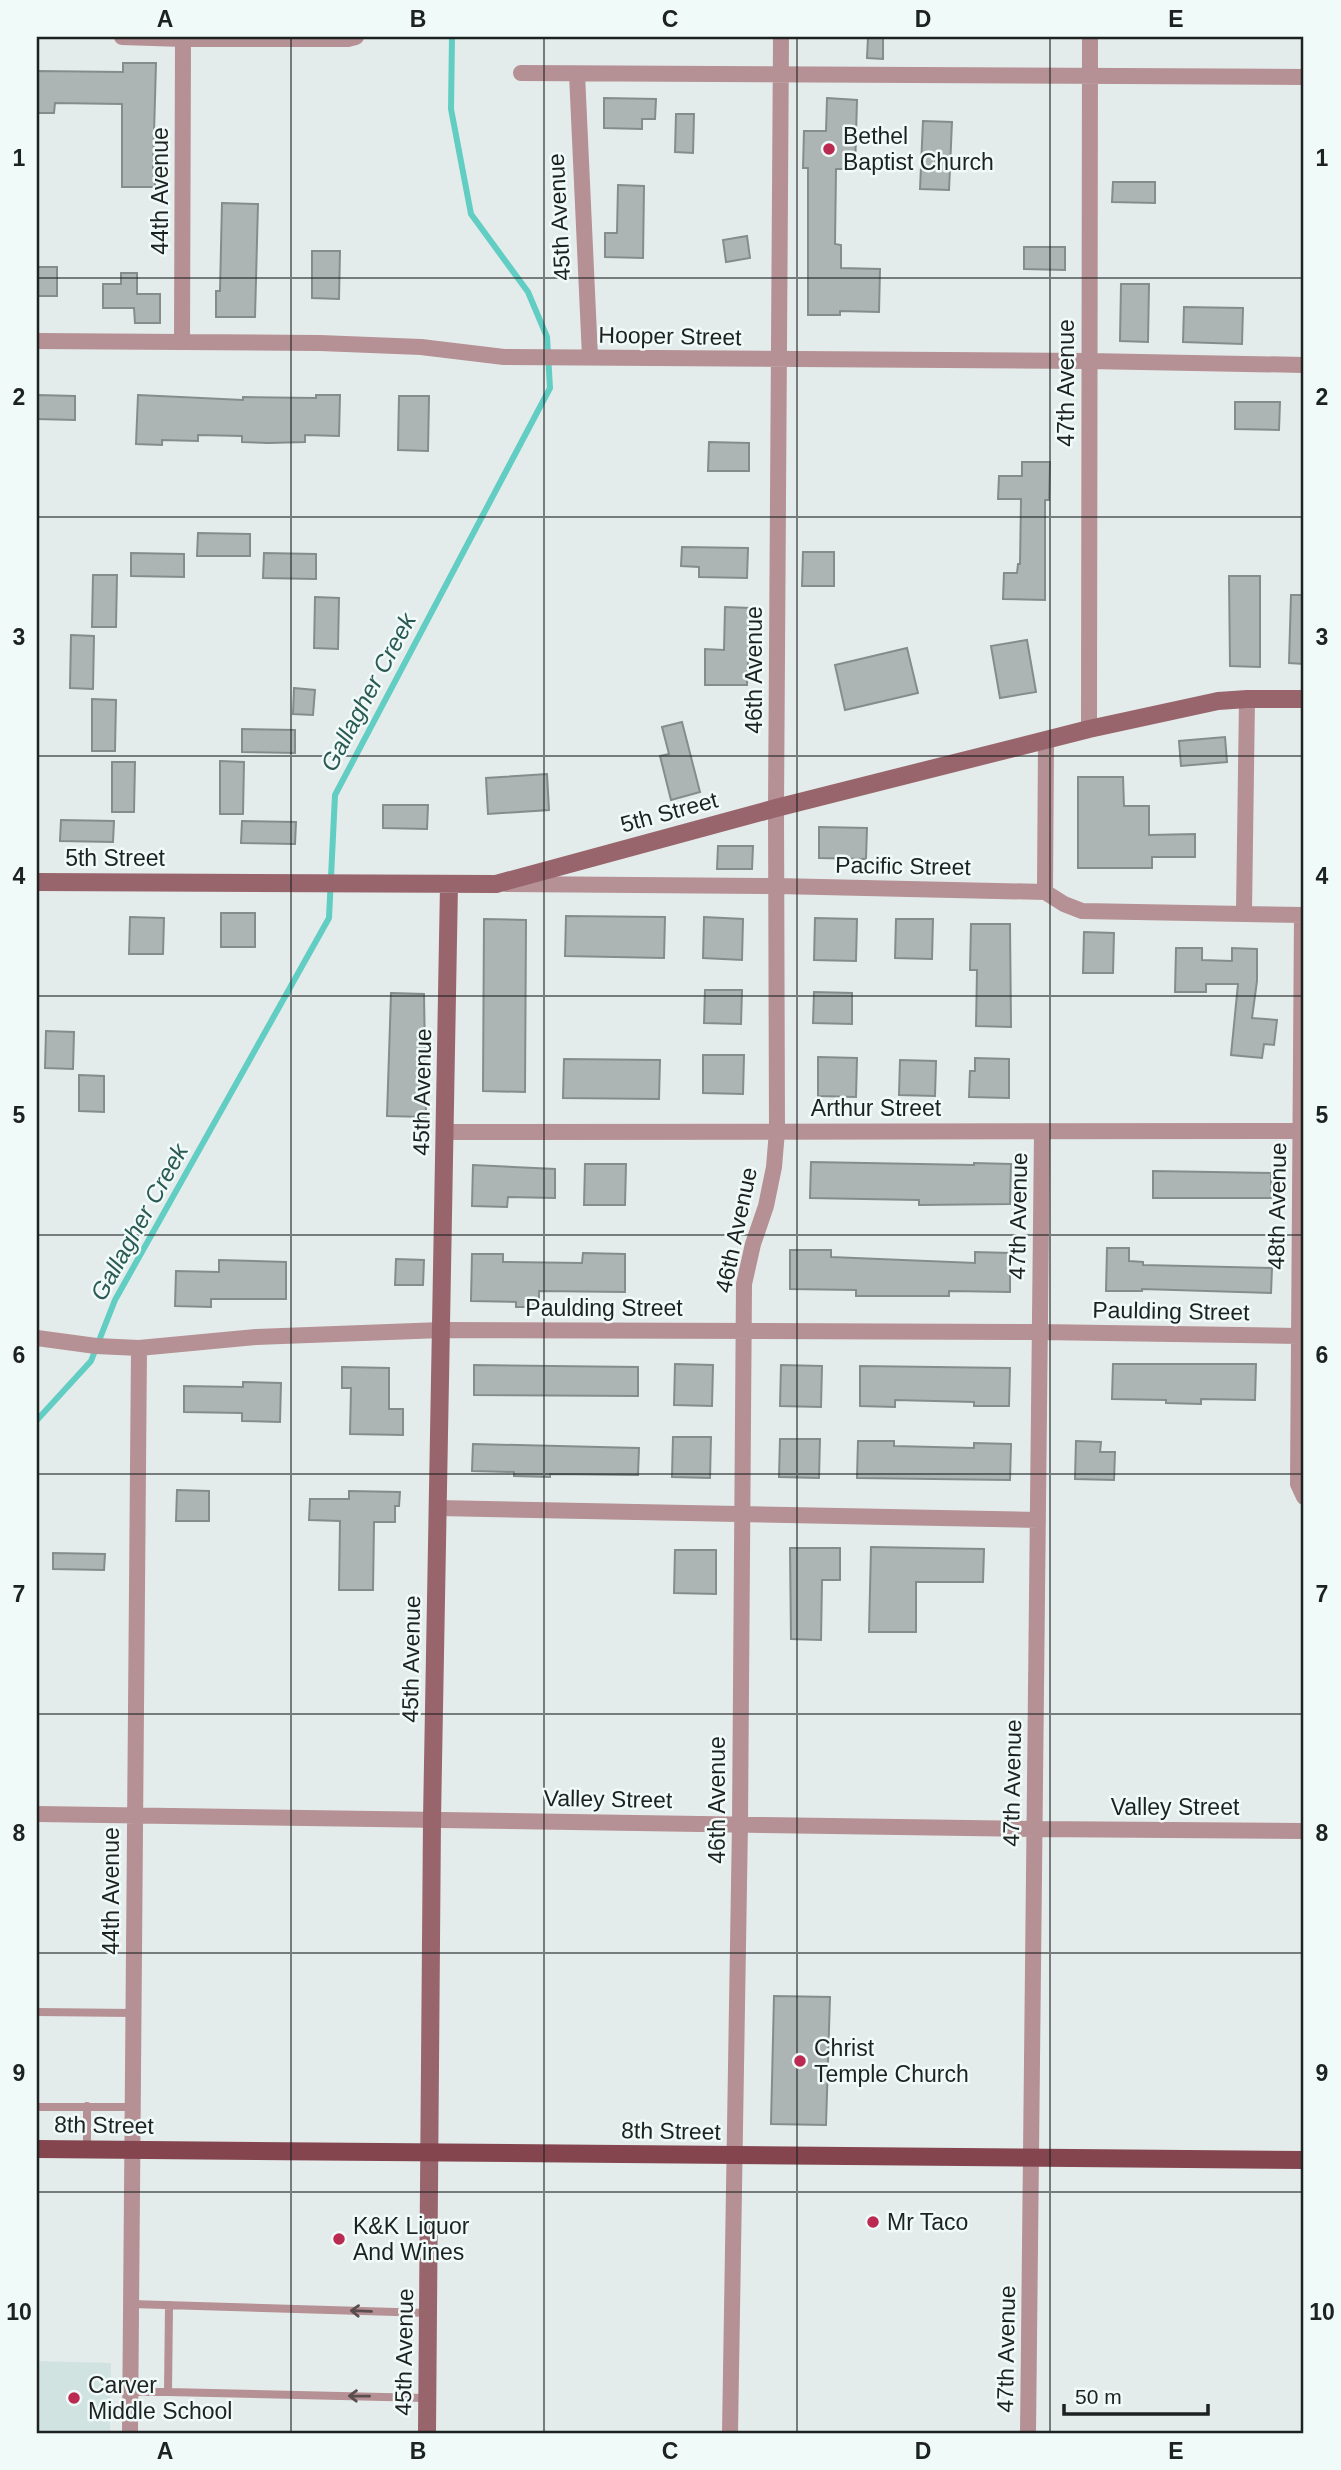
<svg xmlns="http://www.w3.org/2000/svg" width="1341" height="2470" font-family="Helvetica,sans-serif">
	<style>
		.built { fill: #d0e3e1 }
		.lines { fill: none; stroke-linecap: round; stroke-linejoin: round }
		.stream { stroke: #62cdc2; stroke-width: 6 }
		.building { fill: #acb5b4; stroke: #848d8c; stroke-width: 2 }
		.lane { stroke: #b59094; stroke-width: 8 }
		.street { stroke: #b59094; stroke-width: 16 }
		.secondary { stroke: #99656c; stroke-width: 18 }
		.primary { stroke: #84454f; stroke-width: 18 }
		.oneway { stroke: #5a4d4e }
		.grid { fill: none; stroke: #1d2120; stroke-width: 2; stroke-opacity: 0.55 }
		.poi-dot { fill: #ba2a51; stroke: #f0faf8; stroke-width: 2.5 }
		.labels { text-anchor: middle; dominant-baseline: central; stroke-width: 5; stroke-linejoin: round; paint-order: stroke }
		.poi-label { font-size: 23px; fill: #1d2120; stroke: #f0faf8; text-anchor: start }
		.street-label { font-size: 23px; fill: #1d2120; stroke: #f0faf8 }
		.water-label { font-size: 24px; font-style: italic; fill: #2b5a54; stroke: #f0faf8 }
		.neatline { fill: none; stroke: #1d2120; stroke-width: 2.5 }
		.grid-label { font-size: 23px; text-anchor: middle; font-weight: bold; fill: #1d2120 }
	</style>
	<rect width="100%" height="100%" fill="#e3eceb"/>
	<!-- built -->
	<path class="built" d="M37 2361 111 2363 110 2433H37Z"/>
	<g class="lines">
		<!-- stream -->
		<path class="stream" d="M37 1420 91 1361 115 1300 329 918 335 795 550 388 547 337 528 292 471 214 451 109 452 37"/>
	</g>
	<!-- building -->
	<path class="building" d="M868 37H883V59L867 58Z
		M123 63H156L153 168H155V187H122V104L55 103 54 113H37V71L123 72Z
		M604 98 656 99 655 119H642V129L604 128Z
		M827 98 857 100 855 169H836L835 244 841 245V268L880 269 879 312 840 311V315H808V168H803L804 131H826Z
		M676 114H694L693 153 675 152Z
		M923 121 952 122 949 190 920 189Z
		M1113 182H1155V203L1112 202Z
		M618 185 644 186 643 258 605 257V233H617Z
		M222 203 258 204 255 317H216V291H220Z
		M747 236 750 258 726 262 723 240Z
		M1024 247H1065V270L1024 269Z
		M312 251H340L339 299 312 298Z
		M37 267H57V296H37Z
		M121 273H137V294H160V323H135L134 308H103V284H121Z
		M1121 284H1149L1148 342 1120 341Z
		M1184 307 1243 308 1242 344 1183 342Z
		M37 395 75 396V420L37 419Z
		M138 395 243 400V397L316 398V395H340L339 436 305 435V442L268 443 242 442V436L198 435V441L162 440V445L136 444Z
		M399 396H429L428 451 398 450Z
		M1235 402H1280L1279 430 1235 429Z
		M709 442 749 443V471H708Z
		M1022 462H1050L1049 500H1045V600L1003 599 1004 573H1017L1018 564H1020L1021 499H998L999 476H1022Z
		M198 533 250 534V556H197Z
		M682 547 748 548 747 578 699 577V567L681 566Z
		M803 552H834V586H802Z
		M131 553 184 554V577L131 576Z
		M264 553 316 554V579L263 578Z
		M93 575H117L116 627H92Z
		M1229 576H1260V667L1230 666Z
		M1291 595H1304V664L1289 663Z
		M315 597 339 598 338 649 314 648Z
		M725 607 750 608 747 685H705V649L724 650Z
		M71 635 94 636 93 689 70 688Z
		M1027 640 1036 692 1000 698 991 646Z
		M907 648 918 693 845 710 835 665Z
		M294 688 315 690 313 715 293 714Z
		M92 699 116 700 115 751H92Z
		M682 722 700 792 671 800 660 756 669 754 662 727Z
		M242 729 295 730V753L242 752Z
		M1225 737 1227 762 1181 766 1179 741Z
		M220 761 244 762 243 814H220Z
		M112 762H135L134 812H112Z
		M547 774 549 810 488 814 486 778Z
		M1078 777H1123L1124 806H1149V835L1195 834V857H1152V868H1078Z
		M383 805H428L427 829 383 828Z
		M61 820 114 821 113 842 60 841Z
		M242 821 296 822 295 844 241 843Z
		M819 827 867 828 866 859 819 858Z
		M718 846H753L752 869H717Z
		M221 913H255V947H221Z
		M566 916 665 917 664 958 565 956Z
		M130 917 164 918 163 954H129Z
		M704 917 743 919 742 960 703 958Z
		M815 918 857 919 856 961 814 960Z
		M484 919 526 920 525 1092 483 1091Z
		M896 919H933L932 959 895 958Z
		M971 924H1010L1011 1027 976 1026 977 970H970Z
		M1084 932 1114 933 1113 973H1083Z
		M1176 948H1202V960L1232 961V948L1257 949V981L1252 1018 1277 1020 1274 1045 1264 1044 1262 1058 1231 1055 1238 984H1206V992H1175Z
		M705 990H742L741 1024 704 1023Z
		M814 992 852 993V1024L813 1023Z
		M391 993 424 994 426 1117 387 1116Z
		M46 1031 74 1032 73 1069 45 1068Z
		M703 1055H744L743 1094 703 1093Z
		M818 1057 857 1058 856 1097 818 1096Z
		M975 1058 1009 1059V1098L969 1097 970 1071H975Z
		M564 1059 660 1060 659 1099 563 1098Z
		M900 1060 936 1061 935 1096 899 1095Z
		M79 1075 104 1076V1112L79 1111Z
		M811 1162 974 1165V1163L1011 1164 1010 1204 919 1205V1200L810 1198Z
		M585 1164H626L625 1205H584Z
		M473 1165 555 1169V1198L508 1197 507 1207 472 1206Z
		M1153 1171 1271 1173V1198H1153Z
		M1107 1248H1129V1261L1143 1262V1265L1272 1268 1271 1293 1142 1289V1291H1106Z
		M790 1250H831V1257L975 1263V1252L1010 1253V1292L949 1291V1296H856V1290L790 1289Z
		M583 1253 625 1254V1292L539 1291V1307H516V1302L471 1301 472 1254H503V1262L582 1263Z
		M396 1259 424 1260 423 1285H395Z
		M219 1260 286 1262V1299H211V1307L175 1306 176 1271 219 1272Z
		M675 1364 713 1365 712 1406 674 1405Z
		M1113 1364H1256L1255 1400 1201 1399V1404L1166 1403V1400L1112 1399Z
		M474 1365 638 1367V1396L474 1395Z
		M781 1365 822 1366 821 1407 780 1406Z
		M860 1366 1010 1368 1009 1406H974V1402L895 1400V1407L860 1406Z
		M342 1367 389 1368V1409H403V1435L350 1434 351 1388H342Z
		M243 1382 281 1383 280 1422 242 1421V1413L184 1412V1386L243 1387Z
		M673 1437H711L710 1478 672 1477Z
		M780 1439H820L819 1478 779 1477Z
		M858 1441H894V1446L974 1448V1443L1011 1444 1010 1480 857 1478Z
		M1076 1441 1101 1442 1100 1452H1115L1114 1480 1075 1479Z
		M473 1444 639 1448 638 1475 550 1474V1477L514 1476V1472L472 1471Z
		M177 1490 209 1491V1521H176Z
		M349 1491 400 1492 399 1506H395V1522H374L373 1590H339L340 1521 309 1520 310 1499H349Z
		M871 1547 984 1549 983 1582H916V1632H869Z
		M790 1548H840V1580H822L821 1640 791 1639Z
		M675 1550H716V1594L674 1593Z
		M53 1553 105 1554 104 1570 53 1569Z
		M774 1996 830 1997 826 2125 771 2124Z"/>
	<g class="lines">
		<!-- lane -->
		<path class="lane" d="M37 2012 133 2013
			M87 2106V2150
			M37 2107H132
			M131 2304 429 2313
			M130 2392H168L169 2305
			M168 2392 427 2398"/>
		<!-- street -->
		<path class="street" d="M122 37 183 39H348L356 37
			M521 73 1304 77
			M577 74 590 357
			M37 341 320 343 421 347 504 357 1088 361 1304 365
			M182 342 183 39
			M1089 729 1090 37
			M506 884 777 886 1045 892 1064 904 1082 911 1304 915
			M1045 892 1046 742
			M1244 913 1247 699
			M1302 915 1298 1484 1304 1497
			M447 1132 1304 1131
			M37 1338 96 1346 139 1348 256 1337 442 1330 1040 1332 1298 1336
			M438 1508 1038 1520
			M37 1814 1035 1829 1304 1831
			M130 2433 139 1348
			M730 2433 740 1823 744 1284 753 1244 766 1206 774 1167 777 1131 776 808 781 37
			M1028 2433 1042 1132"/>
		<!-- secondary -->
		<path class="secondary" d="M37 882 496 884 776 808 1089 729 1218 701 1247 699H1304
			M427 2433C430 2228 430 2023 432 1819 436 1507 446 1196 449 885"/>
		<!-- primary -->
		<path class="primary" d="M37 2149 1304 2160"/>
	</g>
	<!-- one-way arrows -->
	<defs><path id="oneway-shaft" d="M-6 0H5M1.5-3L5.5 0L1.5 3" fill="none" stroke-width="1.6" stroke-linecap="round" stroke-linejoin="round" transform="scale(1.75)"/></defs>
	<g class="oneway">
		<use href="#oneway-shaft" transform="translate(361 2311) rotate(-178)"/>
		<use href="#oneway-shaft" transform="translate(359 2396) rotate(-179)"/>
	</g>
	<!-- grid -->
	<path class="grid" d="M291 37V2433M544 37V2433M797 37V2433M1050 37V2433M37 278H1304M37 517H1304M37 756H1304M37 996H1304M37 1235H1304M37 1474H1304M37 1714H1304M37 1953H1304M37 2192H1304"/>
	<!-- markers -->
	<g class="poi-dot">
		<circle cx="829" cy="149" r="7"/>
		<circle cx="800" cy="2061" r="7"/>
		<circle cx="873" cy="2222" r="7"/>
		<circle cx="339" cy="2239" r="7"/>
		<circle cx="74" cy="2398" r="7"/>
	</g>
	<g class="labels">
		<!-- poi labels -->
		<g class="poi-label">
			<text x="843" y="136">Bethel<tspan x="843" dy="26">Baptist Church</tspan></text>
			<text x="814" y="2048">Christ<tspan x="814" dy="26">Temple Church</tspan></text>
			<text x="887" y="2222">Mr Taco</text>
			<text x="353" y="2226">K&amp;K Liquor<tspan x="353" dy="26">And Wines</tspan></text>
			<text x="88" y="2385">Carver<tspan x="88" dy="26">Middle School</tspan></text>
		</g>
		<!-- street labels -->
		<g class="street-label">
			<text transform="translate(160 191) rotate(-90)">44th Avenue</text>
			<text transform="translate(559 217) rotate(-93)">45th Avenue</text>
			<text transform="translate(670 336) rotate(1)">Hooper Street</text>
			<text transform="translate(1066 383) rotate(-90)">47th Avenue</text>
			<text transform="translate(754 670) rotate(-90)">46th Avenue</text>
			<text transform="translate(669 812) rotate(-15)">5th Street</text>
			<text x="115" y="858">5th Street</text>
			<text transform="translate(903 866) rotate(1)">Pacific Street</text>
			<text transform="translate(422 1092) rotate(-89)">45th Avenue</text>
			<text x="876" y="1108">Arthur Street</text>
			<text transform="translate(1277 1206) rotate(-89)">48th Avenue</text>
			<text transform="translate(1018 1216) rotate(-89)">47th Avenue</text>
			<text transform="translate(736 1230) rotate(-78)">46th Avenue</text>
			<text x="604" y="1308">Paulding Street</text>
			<text transform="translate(1171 1311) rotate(1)">Paulding Street</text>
			<text transform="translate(411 1659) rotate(-89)">45th Avenue</text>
			<text transform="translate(1012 1783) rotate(-89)">47th Avenue</text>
			<text transform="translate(608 1799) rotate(1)">Valley Street</text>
			<text transform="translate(717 1800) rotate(-90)">46th Avenue</text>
			<text x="1175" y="1807">Valley Street</text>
			<text transform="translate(111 1891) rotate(-90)">44th Avenue</text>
			<text transform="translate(104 2125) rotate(1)">8th Street</text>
			<text transform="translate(671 2131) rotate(1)">8th Street</text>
			<text transform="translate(1006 2349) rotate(-89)">47th Avenue</text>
			<text transform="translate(404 2352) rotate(-89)">45th Avenue</text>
		</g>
		<!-- water labels -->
		<g class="water-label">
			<text transform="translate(368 692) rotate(-62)">Gallagher Creek</text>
			<text transform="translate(139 1222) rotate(-61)">Gallagher Creek</text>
		</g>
	</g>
	<!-- border -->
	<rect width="1341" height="2470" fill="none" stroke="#f0faf8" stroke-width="77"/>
	<!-- scale -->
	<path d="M1064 2404v10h144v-10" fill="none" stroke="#1d2120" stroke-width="3.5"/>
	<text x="1075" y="2404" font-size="21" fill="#1d2120" stroke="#f0faf8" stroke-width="5" paint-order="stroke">50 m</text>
	<rect x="38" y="38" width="1264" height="2394" class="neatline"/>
	<g class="grid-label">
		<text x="165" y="27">A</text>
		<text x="418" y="27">B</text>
		<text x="670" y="27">C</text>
		<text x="923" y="27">D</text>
		<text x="1176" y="27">E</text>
		<text x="19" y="166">1</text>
		<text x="1322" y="166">1</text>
		<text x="19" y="405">2</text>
		<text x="1322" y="405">2</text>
		<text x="19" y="645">3</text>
		<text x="1322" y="645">3</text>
		<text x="19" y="884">4</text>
		<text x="1322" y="884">4</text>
		<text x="19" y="1123">5</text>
		<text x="1322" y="1123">5</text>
		<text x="19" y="1363">6</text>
		<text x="1322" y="1363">6</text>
		<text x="19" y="1602">7</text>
		<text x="1322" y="1602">7</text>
		<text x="19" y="1841">8</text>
		<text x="1322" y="1841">8</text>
		<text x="19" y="2081">9</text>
		<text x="1322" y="2081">9</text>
		<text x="19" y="2320">10</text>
		<text x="1322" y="2320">10</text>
		<text x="165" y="2459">A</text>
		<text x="418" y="2459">B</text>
		<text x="670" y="2459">C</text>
		<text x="923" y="2459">D</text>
		<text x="1176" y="2459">E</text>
	</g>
</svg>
